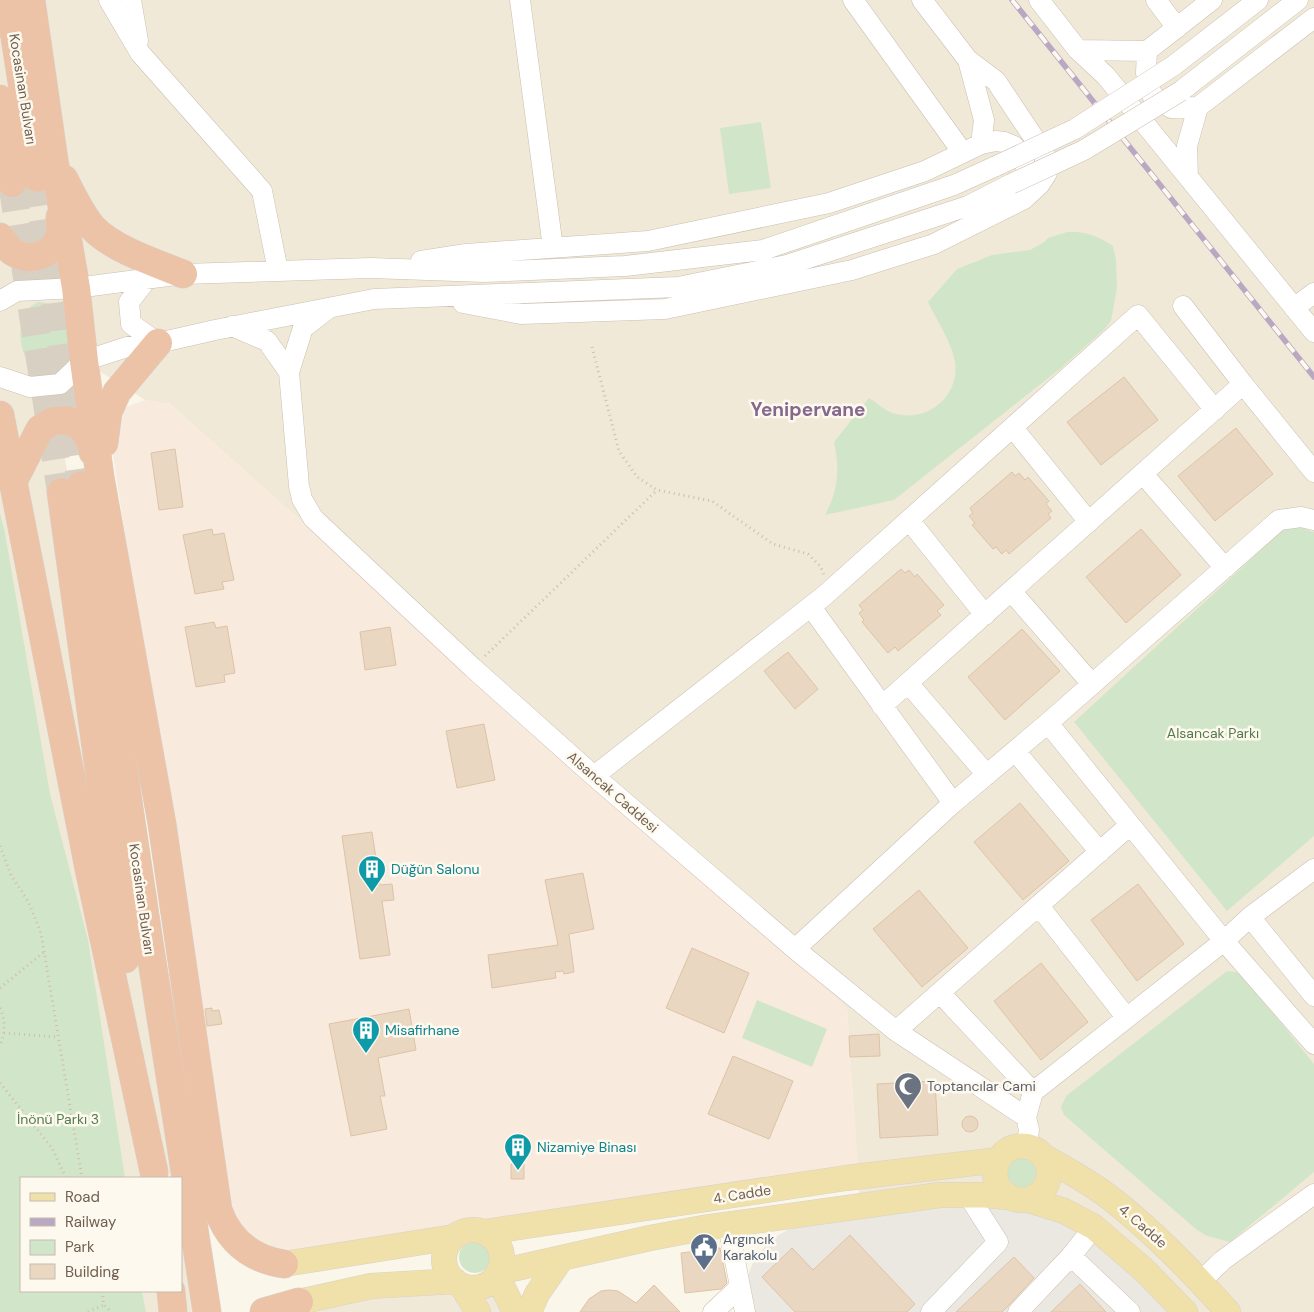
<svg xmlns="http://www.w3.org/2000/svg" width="1314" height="1312" font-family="'DM Sans',sans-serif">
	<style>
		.residential { fill: #f1e9d8 }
		.commercial { fill: #f9eade }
		.industrial { fill: #ebe8e2 }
		.green { fill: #d1e6c9 }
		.building { fill: #ead7c2; stroke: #ddc3a6 }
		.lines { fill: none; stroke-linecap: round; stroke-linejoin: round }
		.highway-tunnel { stroke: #d8d0c3; stroke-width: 28; stroke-dasharray: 28 14; stroke-linecap: butt }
		.minor-casing { stroke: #cbbfb0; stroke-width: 21 }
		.major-casing { stroke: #d7d2ce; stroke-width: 26 }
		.highway-casing { stroke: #d7d2ce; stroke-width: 29 }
		.path { stroke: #d1bda7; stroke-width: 3; stroke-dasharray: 1 4; stroke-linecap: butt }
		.minor { stroke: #fff; stroke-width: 20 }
		.major { stroke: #f0e0a9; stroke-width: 25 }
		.highway { stroke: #edc3a7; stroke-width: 28 }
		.rail-casing { stroke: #baa8c3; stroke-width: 5.5 }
		.rail { stroke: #fdf9ef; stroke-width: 4; stroke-dasharray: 11; stroke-linecap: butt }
		.minor-bridge-casing { stroke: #cbbfb0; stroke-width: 21; stroke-linecap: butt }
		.minor-bridge { stroke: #fff; stroke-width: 20 }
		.labels { text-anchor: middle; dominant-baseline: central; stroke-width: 5; stroke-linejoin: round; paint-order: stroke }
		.street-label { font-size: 14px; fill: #716050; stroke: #fdf9ef }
		.park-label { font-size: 14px; fill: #547b4c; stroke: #fdf9ef }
		.culture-label { font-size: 14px; fill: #0d838f; stroke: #fdf9ef; text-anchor: start }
		.worship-label { font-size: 14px; fill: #5b616d; stroke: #fdf9ef; text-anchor: start }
		.service-label { font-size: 14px; fill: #4e5e75; stroke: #fdf9ef; text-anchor: start }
		.district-label { font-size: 19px; font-weight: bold; fill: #86678d; stroke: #fdf9ef }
	</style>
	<rect width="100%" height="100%" fill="#faf6e9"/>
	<!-- residential -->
	<path class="residential" d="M0 0H1314V1312H1193L1010 1203 861 1217 847 1008 170 404 145 400 47 338 173 1178H21V1291H181V1233L193 1312H0Z
		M474 1291 498 1297 509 1312H305L336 1298Z"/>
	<!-- commercial -->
	<path class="commercial" d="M145 400 170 404 847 1008 858 1168 285 1258 253 1243 227 1219 113 454 124 408Z"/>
	<!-- industrial -->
	<path class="industrial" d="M1010 1203 1047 1207 1193 1312H734L742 1304 746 1280 755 1258 772 1239 796 1225 809 1221Z"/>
	<!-- green -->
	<path class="green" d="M761 122 771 188 729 194 720 128Z
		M1067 232C1085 231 1098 236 1113 246L1116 260 1117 288 1111 321 1104 330 1061 368 894 500 825 515C838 491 840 469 834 442L869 398C877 403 886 412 896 414 928 422 960 396 955 362 952 343 936 319 928 302L957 269 992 255 1030 250 1043 243 1048 238Z
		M38 302 54 304 67 312 72 356C29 410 0 318 38 302Z
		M0 513 5 533 50 794 88 940 125 1178H21V1291H142L146 1312H0Z
		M1294 527 1302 528 1314 532V836L1227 911 1074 722 1285 528Z
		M1227 971 1236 972 1245 978 1314 1064V1172L1230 1242 1207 1236 1197 1230 1064 1115 1061 1107 1066 1096Z
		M757 1000 827 1029 812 1067 742 1038Z
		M1006 1172a17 17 0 1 1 34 0a17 17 0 1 1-34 0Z
		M459 1257a16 16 0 1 1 32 0a16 16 0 1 1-32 0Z"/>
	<!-- building -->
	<path class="building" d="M1124 377 1158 420 1101 465 1067 422Z
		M1236 428 1273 474 1215 521 1178 476Z
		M175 449 183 507 159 510 151 453Z
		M1012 472 1015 476 1019 473 1025 480 1028 477 1049 501 1046 504 1052 511 1048 514 1051 518 1009 554 1006 550 1002 554 996 547 993 549 972 525 975 523 969 516 973 513 970 508Z
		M212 529 213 535 224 533 234 580 222 582 224 589 195 594 183 535Z
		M1141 529 1181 575 1126 623 1086 577Z
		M901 569 905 573 909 570 915 577 917 574 944 605 937 611 941 615 898 651 895 647 888 653 862 622 864 620 859 613 863 610 859 605Z
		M214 622 216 628 227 626 235 673 224 675 225 682 196 687 185 627Z
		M390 627 396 665 365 670 360 632Z
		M1022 629 1060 671 1005 720 968 677Z
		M788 652 818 689 795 709 764 671Z
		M484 724 495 780 457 788 446 731Z
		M1020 803 1069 861 1023 900 974 842Z
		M372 832 380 885 392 884 394 900 382 901 390 955 360 959 342 836Z
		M583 873 594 929 569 934 574 972 564 974 563 971 555 972 556 978 492 988 488 955 558 945 545 880Z
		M1138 884 1184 944 1137 981 1091 920Z
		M919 890 968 948 922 987 873 929Z
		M692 948 749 973 724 1033 666 1008Z
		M1041 963 1088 1022 1041 1060 994 1001Z
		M212 1008V1011L219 1010 222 1024 207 1026 205 1009Z
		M409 1009 416 1050 378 1058 385 1096H380L387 1129 351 1136 329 1024Z
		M879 1034 880 1056 850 1057 849 1036Z
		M733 1056 793 1081 769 1139 708 1114Z
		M935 1081 938 1135 880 1138 877 1084Z
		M962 1124a8 8 0 1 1 16 0a8 8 0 1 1-16 0Z
		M511 1164H524V1179H511Z
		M850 1235 915 1304 907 1312H795L762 1277 792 1248 813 1270Z
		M720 1248 727 1283 721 1289 685 1293 681 1253Z
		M1014 1257 1034 1278 1008 1306 1002 1312H956Z
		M1080 1284 1106 1312H1051Z
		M654 1285 680 1312H580L589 1299 601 1291 609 1290 618 1291 636 1303Z"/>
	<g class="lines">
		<!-- highway-tunnel -->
		<path class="highway-tunnel" d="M37 178 81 485
			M12 183 61 492"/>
		<!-- minor casing -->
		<g class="minor-casing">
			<path id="minor" d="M109 0 140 53 262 191 278 271
				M131 0 138 41
				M520 0 553 248
				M853 0 963 153
				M1039 0 1078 50 1106 76 1314 332
				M1156 0 1177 28
				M1078 50 1147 51 1212 0
				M1147 51 1146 73 1152 95 1171 108 1198 107
				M968 60 984 120 981 144
				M1173 66 1258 0
				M1181 91 1298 0
				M1188 177 1187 146 1198 107 1314 18
				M421 261 466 254 648 241 829 203 925 171 981 144 996 141 1004 142 1014 146 1027 168 1029 182 1026 193
				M147 279 129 302 131 324 158 343
				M0 301 17 291 76 288 183 274 371 268 484 272 625 266 763 250 954 185 996 166
				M463 303 521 314 665 309 852 270 934 244 1024 199 1040 184 1047 173 1044 153 996 81 968 60 922 0
				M1183 306 1243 384 1314 472
				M329 308 303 328 289 372 299 486 302 499 313 518 473 668 594 776 795 949 896 1031 1026 1117 1029 1130 1026 1147
				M1294 308 1314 293
				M232 326 267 341 289 372
				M0 377 30 387 60 384 84 361 127 347 158 343 215 330 374 299 678 287 787 265 968 206 1011 184
				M1013 428 1089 522
				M1143 474 1225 568
				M909 520 985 615
				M1011 591 1092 684
				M811 607 953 803
				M908 683 987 775
				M882 706 1243 384
				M1048 723 1224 941 1314 1044
				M1015 751 1100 852
				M594 776 824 596 1138 315 1215 410
				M1039 906 1126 1017
				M1250 917 1314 996
				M795 949 953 803 1048 723 1279 520 1301 517 1314 520
				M940 993 1033 1092
				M896 1031 1130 825
				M1026 1117 1033 1092 1224 941 1250 917 1314 869
				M728 1225 745 1312
				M1071 1256 1130 1312
				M1201 1281 1223 1260 1314 1194
				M713 1312 740 1287
				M931 1312 998 1242 968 1195
				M1018 1312 1071 1256 1094 1227"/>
		</g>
		<!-- major casing -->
		<g class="major-casing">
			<path id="major" d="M995 1173a27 27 0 1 1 54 0a27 27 0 1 1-54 0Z
				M1044 1157C1066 1169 1089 1182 1109 1197 1153 1231 1191 1271 1228 1312
				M1029 1200 1064 1211 1094 1227 1143 1269 1185 1312
				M444 1259a29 29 0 1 1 58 0a29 29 0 1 1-58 0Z
				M485 1232 846 1178 999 1160
				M284 1264 454 1237
				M499 1272 650 1238 703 1228 940 1195H985L1009 1197
				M497 1276 515 1312
				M462 1286 478 1312
				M299 1302 371 1286 455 1281
				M529 1312 537 1294 561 1259"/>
		</g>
		<!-- highway casing -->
		<g class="highway-casing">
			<path id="highway" d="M9 0 37 178
				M31 0 54 160 76 288 84 361 100 477 162 824 218 1210C229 1241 251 1259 284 1264
				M0 99 12 183
				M64 179C72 195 82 216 94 229 115 250 156 263 183 274
				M0 237C5 242 7 248 13 252 30 263 53 255 59 237 61 230 60 224 60 217
				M0 415 90 874 154 1172
				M104 443 108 412 117 392 158 343
				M13 482 40 429 53 421 68 420 81 427 89 439 93 452
				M81 485 149 942 207 1312
				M61 492 125 959
				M171 1291 173 1312
				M264 1312 299 1302"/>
		</g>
		<!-- path -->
		<path class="path" d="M592 347 619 451 637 477 657 490 712 501 773 544 808 554 820 566 824 575
			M485 656 657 490
			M0 846 11 875 28 901 41 933 82 1178
			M0 988 44 952
			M0 1008C6 1020 5 1033 0 1046
			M4 1033 58 1037
			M0 1083 52 1148 66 1178
			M102 1291 104 1305 111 1312
			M88 1312 104 1305"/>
		<!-- minor -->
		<use href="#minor" class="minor"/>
		<!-- major -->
		<use href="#major" class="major"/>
		<!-- highway -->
		<use href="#highway" class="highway"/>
		<!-- rail casing -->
		<g class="rail-casing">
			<path id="rail" d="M1012 0 1314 377"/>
		</g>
		<!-- rail -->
		<use href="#rail" class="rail"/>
		<!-- minor-bridge casing -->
		<g class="minor-bridge-casing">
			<path id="minor-bridge" d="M996 166 1075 129 1173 66
				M1011 184 1084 150 1181 91"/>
		</g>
		<!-- minor-bridge -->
		<use href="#minor-bridge" class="minor-bridge"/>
	</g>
	<!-- icons -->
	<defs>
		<g id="building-pin" transform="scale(1.4375)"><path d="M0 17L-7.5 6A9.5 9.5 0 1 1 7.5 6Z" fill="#0f9aa8" stroke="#fdf9ef"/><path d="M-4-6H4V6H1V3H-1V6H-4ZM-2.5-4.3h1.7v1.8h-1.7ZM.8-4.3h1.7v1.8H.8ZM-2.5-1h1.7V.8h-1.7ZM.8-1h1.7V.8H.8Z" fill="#fff"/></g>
		<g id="mosque-pin" transform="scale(1.4375)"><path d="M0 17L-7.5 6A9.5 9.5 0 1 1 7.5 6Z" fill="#6b7280" stroke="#fdf9ef"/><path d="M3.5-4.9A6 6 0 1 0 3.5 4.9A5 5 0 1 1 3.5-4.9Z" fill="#fff"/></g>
		<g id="civic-pin" transform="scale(1.4375)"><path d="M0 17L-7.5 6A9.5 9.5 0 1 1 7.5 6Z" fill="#5c6f8a" stroke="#fdf9ef"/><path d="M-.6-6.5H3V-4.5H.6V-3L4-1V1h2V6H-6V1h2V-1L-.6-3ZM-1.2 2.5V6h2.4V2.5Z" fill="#fff"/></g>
	</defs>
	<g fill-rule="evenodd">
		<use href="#building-pin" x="372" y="869"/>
		<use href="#building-pin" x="366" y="1030"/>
		<use href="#mosque-pin" x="908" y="1086"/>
		<use href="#building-pin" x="518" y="1147"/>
		<use href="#civic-pin" x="704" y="1247"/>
	</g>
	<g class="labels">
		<!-- street labels -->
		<g class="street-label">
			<text transform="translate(23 89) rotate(81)">Kocasinan Bulvarı</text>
			<text transform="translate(613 792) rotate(41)">Alsancak Caddesi</text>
			<text transform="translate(142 899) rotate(82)">Kocasinan Bulvarı</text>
			<text transform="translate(742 1194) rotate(-9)">4. Cadde</text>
			<text transform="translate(1143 1226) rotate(41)">4. Cadde</text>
		</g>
		<!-- park labels -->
		<g class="park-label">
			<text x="1213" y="733">Alsancak Parkı</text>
			<text x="58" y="1119">İnönü Parkı 3</text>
		</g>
		<!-- culture labels -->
		<g class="culture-label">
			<text x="391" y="869">Düğün Salonu</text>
			<text x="385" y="1030">Misafirhane</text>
			<text x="537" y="1147">Nizamiye Binası</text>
		</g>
		<!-- worship labels -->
		<g class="worship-label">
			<text x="927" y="1086">Toptancılar Cami</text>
		</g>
		<!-- service labels -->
		<g class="service-label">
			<text x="723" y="1239">Argıncık<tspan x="723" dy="16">Karakolu</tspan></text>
		</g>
		<!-- district labels -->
		<g class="district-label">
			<text x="808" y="409">Yenipervane</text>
		</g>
	</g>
	<!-- legend -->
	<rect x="20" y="1177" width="162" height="115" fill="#fdf9ef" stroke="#c5bcaf"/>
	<rect x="30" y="1193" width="25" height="8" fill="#f0e0a9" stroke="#c5bcaf"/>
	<text x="65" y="1202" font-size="15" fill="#716050">Road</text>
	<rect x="30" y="1218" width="25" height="8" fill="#baa8c3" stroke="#c5bcaf"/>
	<text x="65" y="1227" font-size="15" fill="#716050">Railway</text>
	<rect x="30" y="1240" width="25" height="15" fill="#d1e6c9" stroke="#c5bcaf"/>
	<text x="65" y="1252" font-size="15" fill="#716050">Park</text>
	<rect x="30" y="1264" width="25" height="15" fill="#ead7c2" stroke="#c5bcaf"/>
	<text x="65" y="1277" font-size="15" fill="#716050">Building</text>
</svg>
